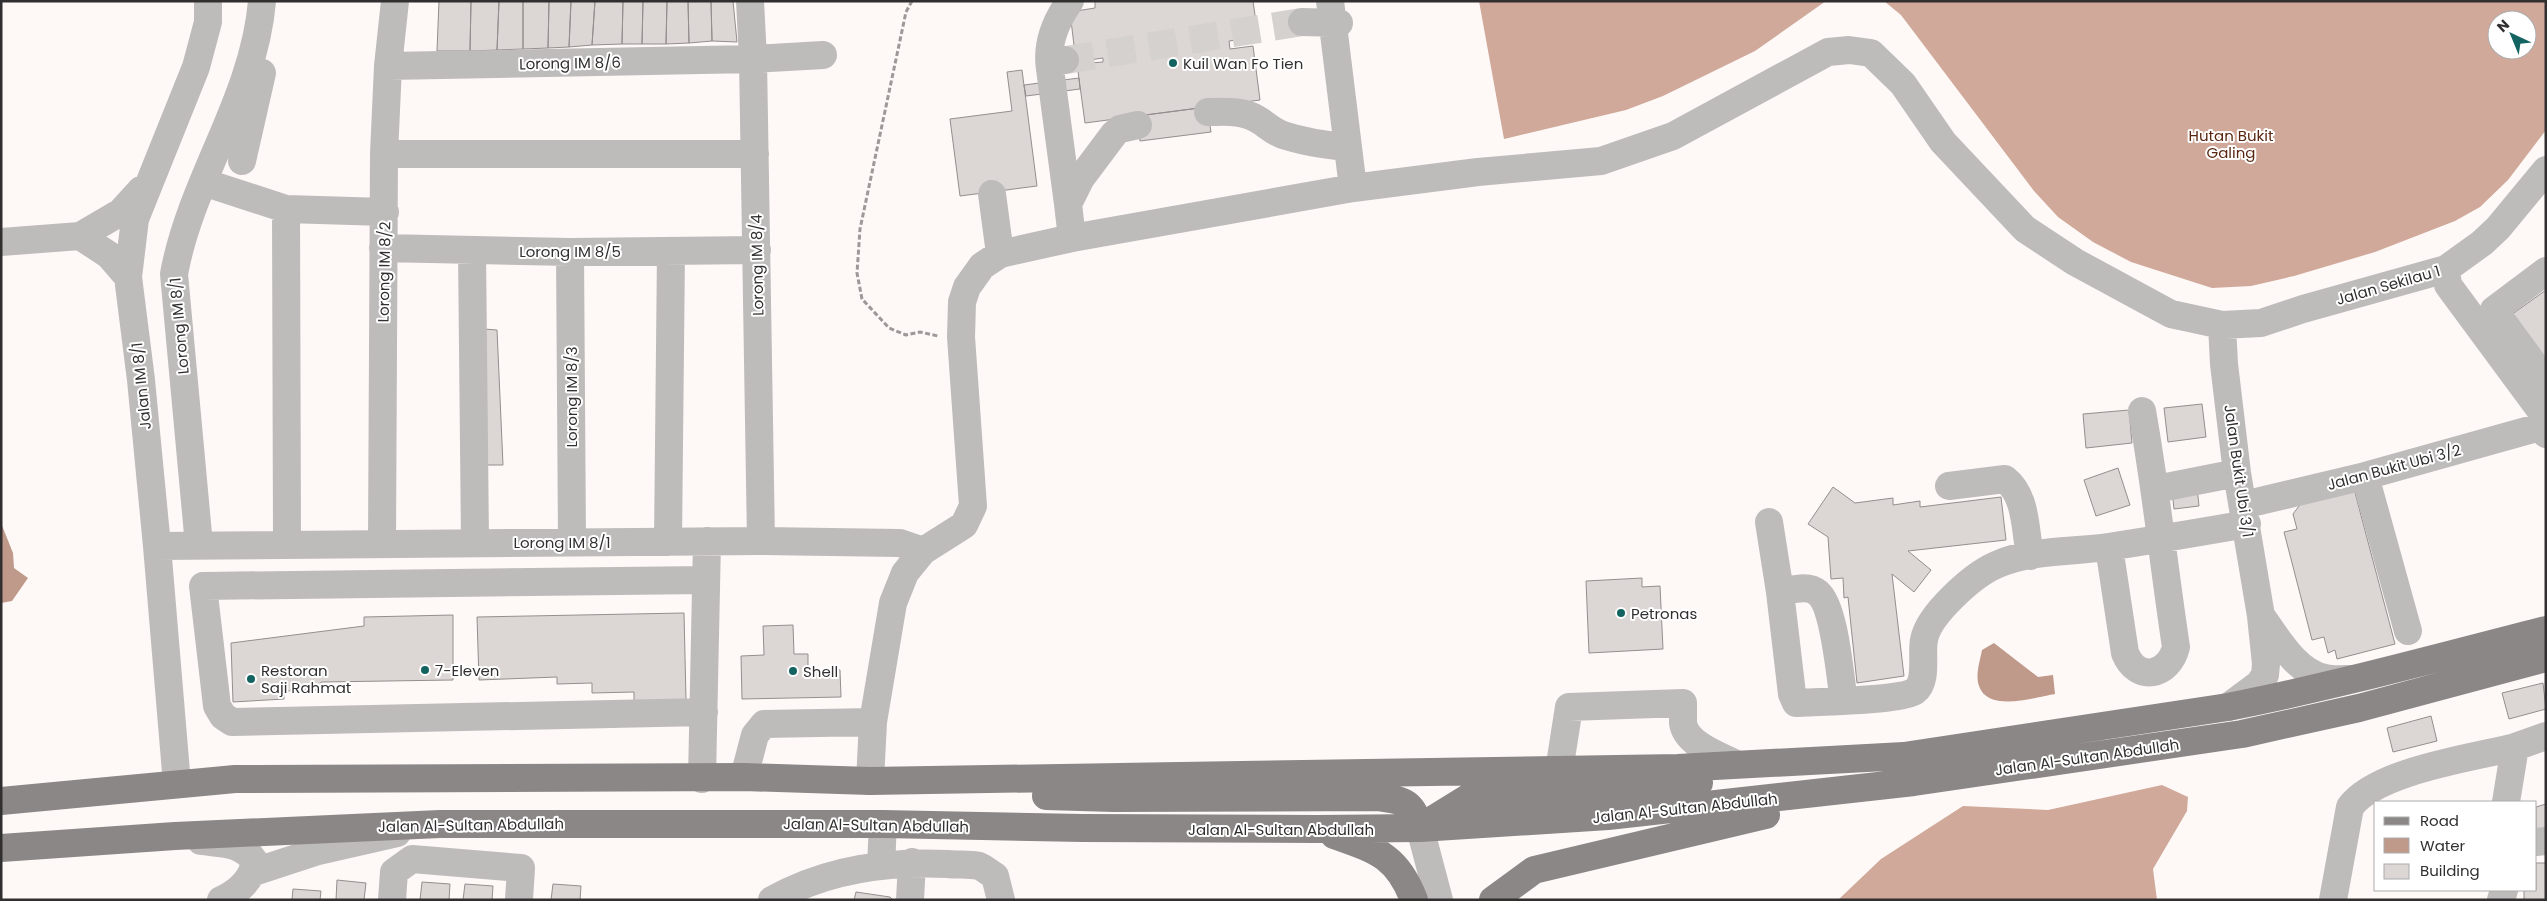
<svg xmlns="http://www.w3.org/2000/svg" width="2547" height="901" font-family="Poppins,sans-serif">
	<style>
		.forest { fill: #d0a99a; fill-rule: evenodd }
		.water { fill: #bf998a }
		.building { fill: #dcd7d5; stroke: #948f8e }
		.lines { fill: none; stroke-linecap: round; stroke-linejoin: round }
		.minor-tunnel { stroke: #d5d1cf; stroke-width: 28; stroke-dasharray: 28 14; stroke-linecap: butt }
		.path { stroke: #9d9998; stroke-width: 3; stroke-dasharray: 5 2.5; stroke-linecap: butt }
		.minor { stroke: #bebbbb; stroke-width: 28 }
		.major { stroke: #8b8786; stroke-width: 28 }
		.poi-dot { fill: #136361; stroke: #fff; stroke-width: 2 }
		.labels { text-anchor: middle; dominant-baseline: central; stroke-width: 4; stroke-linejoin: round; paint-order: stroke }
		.street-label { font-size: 15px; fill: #312f2f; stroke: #fff }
		.poi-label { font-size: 15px; fill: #312f2f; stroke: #fff; text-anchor: start }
		.park-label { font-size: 15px; fill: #592711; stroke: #fff }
	</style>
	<rect width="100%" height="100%" fill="#fef9f7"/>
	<!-- forest -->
	<path class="forest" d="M1479 1H1826L1755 51 1663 96 1626 110 1504 139Z
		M1884 1H2546V130L2508 180 2480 207 2455 221 2375 252 2294 276 2251 286 2212 288 2131 262 2093 242 2058 217 2034 191 1901 15ZM2497 20H2527V50H2497Z
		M2162 785 2188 797 2187 811 2153 869 2157 900H1838L1881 859 1963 806 2048 810Z"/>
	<!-- water -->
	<path class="water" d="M1 523 13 553 14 568 28 578 12 601 1 603Z
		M1994 643 2038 677 2053 675 2055 694C2036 697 1988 713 1979 686 1975 675 1980 661 1982 650Z"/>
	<!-- building -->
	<path class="building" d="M439 1H471L470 51H437Z
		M471 1H499L497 50 470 51Z
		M499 1H523V49L497 50Z
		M523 1H549L548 48 523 49Z
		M549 1H571L569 47 548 48Z
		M571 1H595L592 45 569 47Z
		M595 1H623L622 44 592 45Z
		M623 1H643L642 44H622Z
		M643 1H667L666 44H642Z
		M667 1H688L689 43 666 44Z
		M688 1H711L712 41 689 43Z
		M711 1H733L737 42 712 41Z
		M1095 1H1253L1258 37 1229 41 1230 49 1253 46 1260 100 1085 123 1077 64 1103 62V58L1076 62 1070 12 1095 8Z
		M1022 70 1037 186 960 196 950 119 1012 111 1007 72Z
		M1079 78 1080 89 1026 96 1024 85Z
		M1207 107 1211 132 1140 141 1137 116Z
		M2546 290V363L2511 315Z
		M484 329 497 330 503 465H483Z
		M2202 404 2206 437 2168 442 2164 408Z
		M2129 410 2132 443 2086 448 2083 414Z
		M2118 468 2130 505 2096 516 2084 480Z
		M2353 485 2395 644 2337 659 2335 650 2328 653 2324 637 2312 640 2284 532 2297 529 2293 514 2305 498Z
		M1833 487 1855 503 1893 498V505L1920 501V507L2001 497 2006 540 1908 551 1931 570 1914 592 1892 574 1904 676 1857 683 1848 597 1844 598 1843 578 1831 579 1828 537 1808 524Z
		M2197 487 2199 506 2174 509 2172 490Z
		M1642 578V587L1660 586 1663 649 1589 653 1586 581Z
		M684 613 686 700 634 701V692L592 693V683L557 684V677L479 680 477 617Z
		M453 615V680L321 682 319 690 284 691V699L233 702 231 643 364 626V617Z
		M793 625 794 654H808V671L840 670 841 697 742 699 741 656 764 655 763 626Z
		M2543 683 2546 709 2509 719 2502 693Z
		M2431 716 2437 741 2393 752 2387 728Z
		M2546 804V831L2536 833V807Z
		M2536 863H2546V900H2524V890H2536Z
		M337 880 366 883 364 900H336Z
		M422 882 450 884 449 900H420Z
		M465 884 493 886 492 900H463Z
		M553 884 581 886 580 900H551Z
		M293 889 321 891 320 900H292Z
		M856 892 890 897 893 900H854Z"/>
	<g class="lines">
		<!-- minor-tunnel -->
		<path class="minor-tunnel" d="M1066 60 1302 22"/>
		<!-- path -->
		<path class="path" d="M912 1 906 12 860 229 857 273 862 299 889 328 906 335 920 332 938 336"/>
		<!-- minor -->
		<path class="minor" d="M1330 1 1353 188
			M1302 22 1339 23
			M1065 60 1057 62 1050 69C1046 44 1055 22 1070 1
			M388 66 753 59 750 1
			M1050 69 1068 204
			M1208 112C1224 112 1242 110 1257 119 1266 124 1272 131 1283 135 1304 142 1325 145 1347 147
			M384 154H755
			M242 161 262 73
			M203 182 286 209 385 212
			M992 194 1000 254
			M286 209 287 544
			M80 236 109 255 128 277
			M1072 238 1068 204 1081 178 1114 134 1120 129 1138 125
			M1 242 80 236 121 212 141 190
			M383 248 570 252 757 250
			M472 250 475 542
			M570 252 572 542
			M2446 269 2448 285 2541 411 2546 434
			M2546 271 2494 310 2546 381
			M2222 325 2224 364 2237 473 2261 616 2266 664 2265 675 2259 684 2228 707
			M2365 476 2408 631
			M1949 486 2005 479C2027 496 2025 531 2030 556
			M2156 489 2237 473
			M2243 505 2365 476 2544 426
			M1769 522 1780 592 1792 694 1796 703 1844 701
			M761 541 753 59 823 55
			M668 542 671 251
			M382 543 384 154 388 66 395 1
			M199 545 174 274C191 180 254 98 262 1
			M157 546 761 541 900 543 923 551
			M2109 547 2125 653C2137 683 2169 676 2176 647 2164 568 2156 489 2142 411
			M1780 592C1792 590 1808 584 1818 593 1835 607 1840 678 1844 701 1859 700 1905 698 1915 691 1928 681 1921 654 1924 640 1928 615 1973 575 1996 565 2029 550 2072 552 2108 547 2154 540 2201 532 2247 524
			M2262 617C2278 639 2296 672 2325 678 2333 680 2344 679 2352 679
			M704 712 232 722 223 716 217 706 203 586 706 580
			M1559 771 1569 707 1683 703C1683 710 1683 717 1683 723 1686 744 1718 755 1734 763
			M744 777 755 735 764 724 873 722
			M702 779 707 541
			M870 781 873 722 893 603 905 573 923 551 964 525 973 506 961 337 962 302 967 287 982 266 1000 254 1072 238 1353 188 1478 172 1601 161 1673 136 1828 52 1849 50 1871 53 1903 84 1943 142 2025 229 2075 262 2171 314 2222 325 2261 323 2303 309 2446 269 2482 243 2498 228 2546 170
			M177 784 157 546 141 380 128 277 135 219 196 67 208 22V1
			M2506 802 2515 747 2546 736
			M1420 828 1439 900
			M201 841C223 844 242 842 255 862 252 880 237 893 221 900
			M2536 842 2546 841
			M881 865 883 824
			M254 872 318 851 397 833
			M392 900 394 872 412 859 521 868 519 900
			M772 900C825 870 888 861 948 864 958 865 970 864 979 866 984 868 990 873 995 876L1001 900
			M910 900 912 862
			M2333 900 2350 807C2376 771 2471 758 2515 747
			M2501 900 2504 890"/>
		<!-- major -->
		<path class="major" d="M1046 796 1114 798 1378 797C1406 801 1411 801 1420 828
			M1 801 235 779 744 777 870 781 1678 768 1904 756 2228 707C2335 686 2440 657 2546 630
			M1421 827 1468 798 1642 790 1699 783
			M1334 835C1376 850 1397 855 1414 900
			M1 848 175 836 440 824H883L1083 828 1317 829 1420 828 1608 816 1914 782 2242 734 2359 708 2546 658
			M1493 900 1534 870 1766 815"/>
	</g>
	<!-- markers -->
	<g class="poi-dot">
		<circle cx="1173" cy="63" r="5"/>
		<circle cx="1621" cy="613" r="5"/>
		<circle cx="425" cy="670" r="5"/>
		<circle cx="793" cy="671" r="5"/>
		<circle cx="251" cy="679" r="5"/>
	</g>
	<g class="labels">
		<!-- street labels -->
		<g class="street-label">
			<text transform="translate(570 63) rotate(-1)">Lorong IM 8/6</text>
			<text x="570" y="251">Lorong IM 8/5</text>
			<text transform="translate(757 265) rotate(-91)">Lorong IM 8/4</text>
			<text transform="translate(384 272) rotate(-89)">Lorong IM 8/2</text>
			<text transform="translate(2388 285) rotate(-16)">Jalan Sekilau 1</text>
			<text transform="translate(179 326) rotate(-95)">Lorong IM 8/1</text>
			<text transform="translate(141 386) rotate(-96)">Jalan IM 8/1</text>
			<text transform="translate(571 397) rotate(-90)">Lorong IM 8/3</text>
			<text transform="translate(2394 467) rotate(-15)">Jalan Bukit Ubi 3/2</text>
			<text transform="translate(2239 471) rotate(82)">Jalan Bukit Ubi 3/1</text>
			<text x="562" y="542">Lorong IM 8/1</text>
			<text transform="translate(2087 757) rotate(-8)">Jalan Al-Sultan Abdullah</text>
			<text transform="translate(1685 808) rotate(-6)">Jalan Al-Sultan Abdullah</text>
			<text transform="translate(471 825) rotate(-1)">Jalan Al-Sultan Abdullah</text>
			<text transform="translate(876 825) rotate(1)">Jalan Al-Sultan Abdullah</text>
			<text x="1281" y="829">Jalan Al-Sultan Abdullah</text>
		</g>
		<!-- poi labels -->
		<g class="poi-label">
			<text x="1183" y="63">Kuil Wan Fo Tien</text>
			<text x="1631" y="613">Petronas</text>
			<text x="261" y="670">Restoran<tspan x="261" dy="17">Saji Rahmat</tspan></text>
			<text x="435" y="670">7-Eleven</text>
			<text x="803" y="671">Shell</text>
		</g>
		<!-- park labels -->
		<g class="park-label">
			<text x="2231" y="135">Hutan Bukit<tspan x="2231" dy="17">Galing</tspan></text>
		</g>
	</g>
	<!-- border -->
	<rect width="2547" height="901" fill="none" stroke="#312f2f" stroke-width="5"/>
	<!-- legend -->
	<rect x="2374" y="801" width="162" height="90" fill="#ffffff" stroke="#adacac"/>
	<rect x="2384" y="817" width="25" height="8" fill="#8b8786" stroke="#adacac"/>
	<text x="2420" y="826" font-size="15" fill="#312f2f">Road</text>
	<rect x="2384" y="838" width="25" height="15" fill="#bf998a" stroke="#adacac"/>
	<text x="2420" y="851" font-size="15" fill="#312f2f">Water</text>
	<rect x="2384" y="864" width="25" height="15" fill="#dcd7d5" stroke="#adacac"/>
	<text x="2420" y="876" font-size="15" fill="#312f2f">Building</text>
	<!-- north arrow -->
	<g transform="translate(2512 35) rotate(316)"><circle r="24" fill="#ffffff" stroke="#adacac"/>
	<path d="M0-4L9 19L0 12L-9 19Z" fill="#136361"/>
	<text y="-8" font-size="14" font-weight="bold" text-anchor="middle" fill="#312f2f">N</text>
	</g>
</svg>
